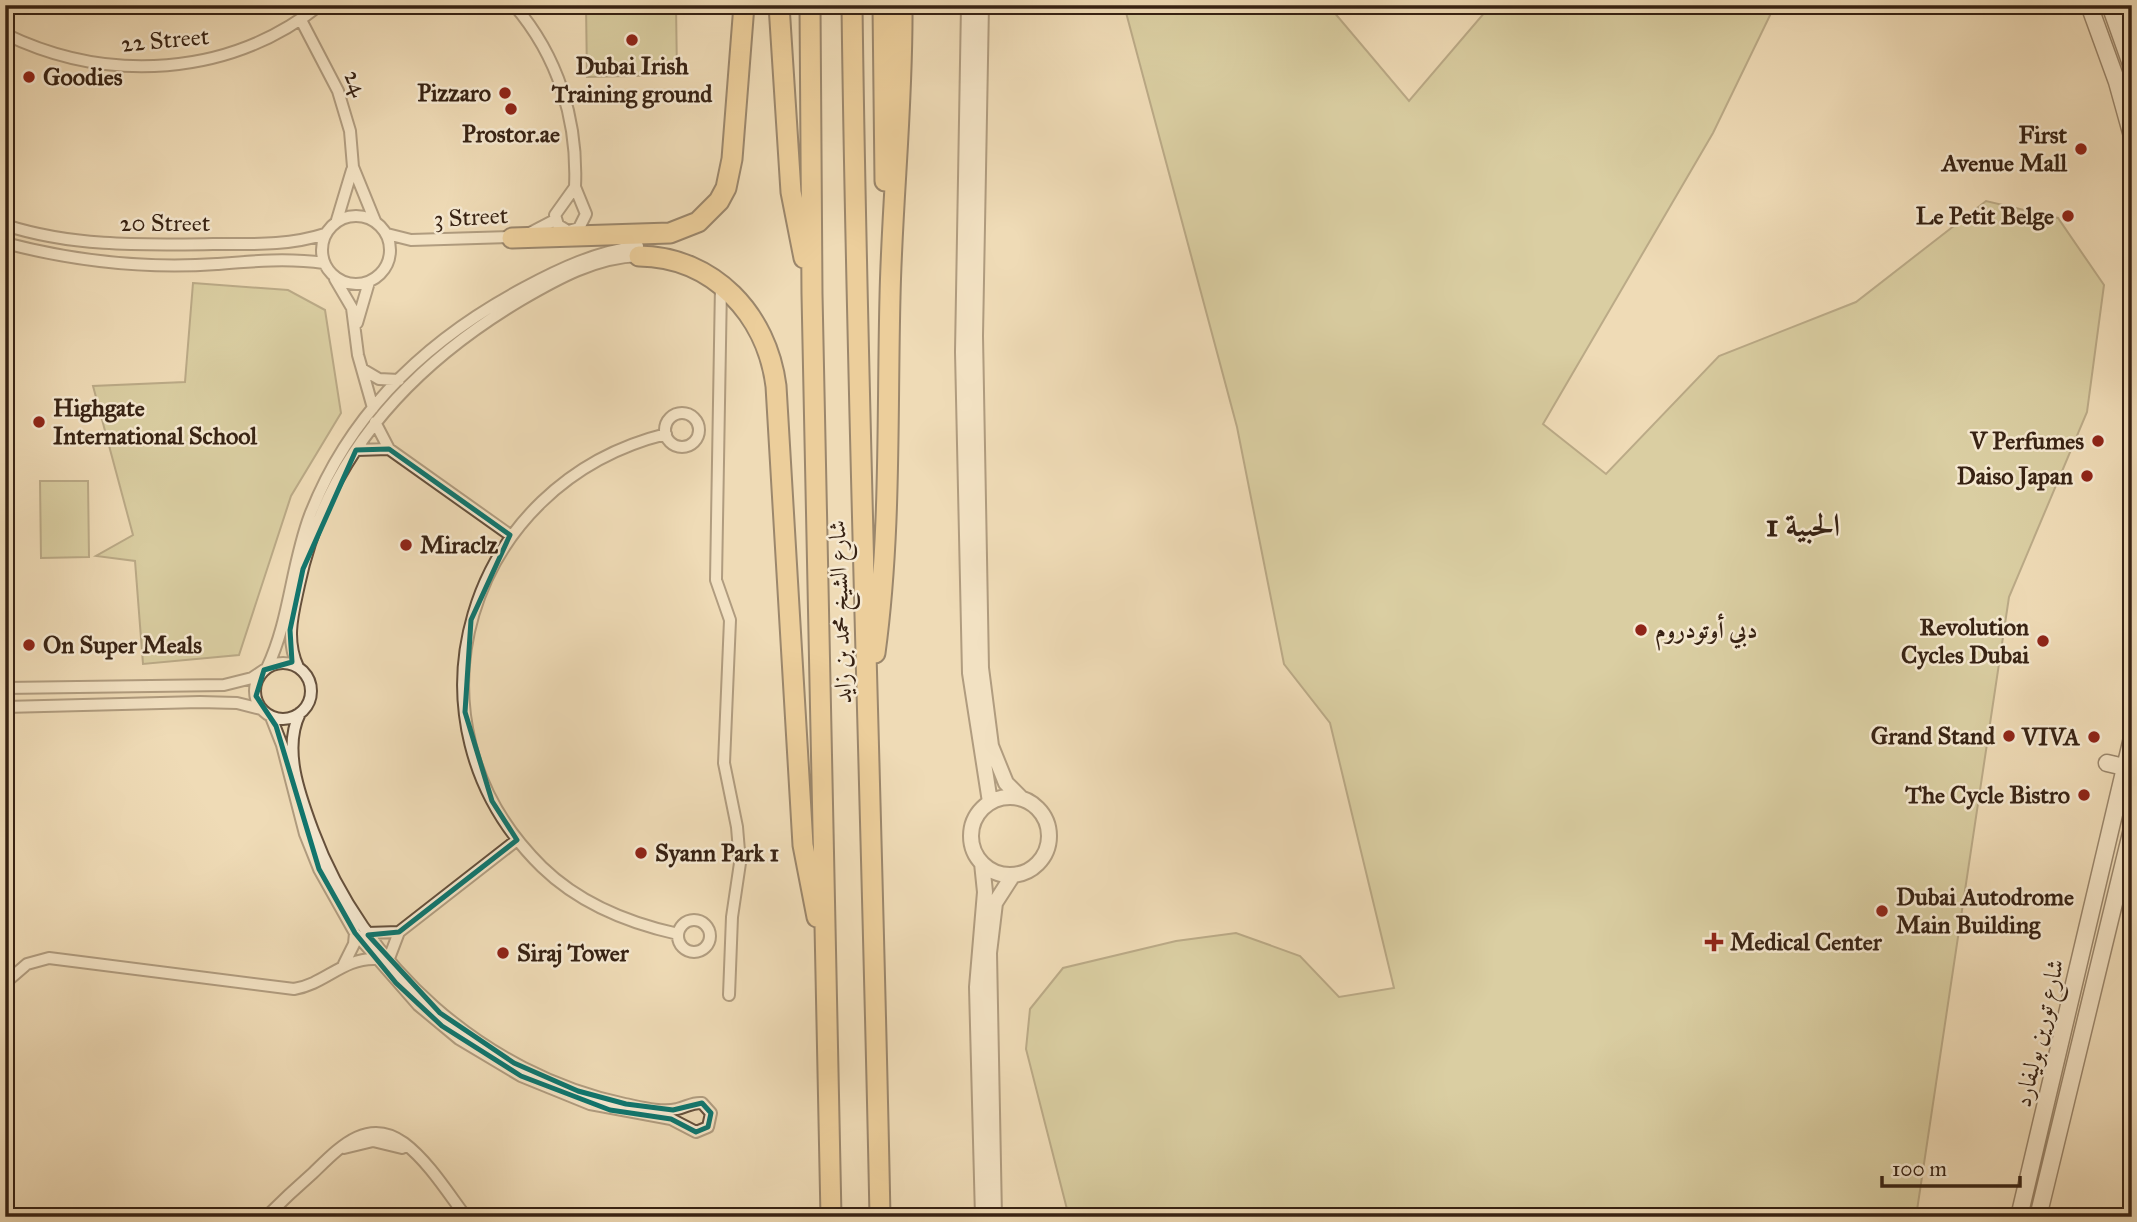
<svg xmlns="http://www.w3.org/2000/svg" width="2137" height="1222" font-family="'IM FELL Great Primer',Amiri,serif">
	<style>
		.green { fill: #c0be89; stroke: #7c704e; stroke-width: 2 }
		.lines { fill: none; stroke-linecap: round; stroke-linejoin: round }
		.minor-casing { stroke: #65503c; stroke-width: 14 }
		.tertiary-casing { stroke: #65503c; stroke-width: 18 }
		.secondary-casing { stroke: #372213; stroke-width: 19 }
		.motorway-casing { stroke: #372213; stroke-width: 23 }
		.minor { stroke: #f5e8d0; stroke-width: 10 }
		.tertiary { stroke: #f5e8d0; stroke-width: 14 }
		.secondary { stroke: #f5e8d0; stroke-width: 16 }
		.motorway { stroke: #e8be7b; stroke-width: 19 }
		.marked { fill: none; stroke: #0f766e; stroke-width: 5; stroke-linejoin: round }
		.poi-dot { fill: #8f2418; stroke: #f5e8d0; stroke-width: 2.5 }
		.labels { text-anchor: middle; dominant-baseline: central; stroke-width: 5; stroke-linejoin: round; paint-order: stroke }
		.street-label { font-size: 24px; fill: #372213; stroke: #f5e8d0 }
		.poi-label { font-size: 24px; font-weight: bold; fill: #372213; stroke: #f5e8d0; text-anchor: start }
		.district-label { font-size: 32px; font-weight: bold; fill: #372213; stroke: #f5e8d0 }
	</style>
	<rect width="100%" height="100%" fill="#efdbb6"/>
	<filter id="stains"><feTurbulence type="fractalNoise" baseFrequency=".00286" numOctaves="4"/><feColorMatrix values="0 0 0 0 .2 0 0 0 0 .09 0 0 0 0 .02 0 0 0 .5 -.17"/></filter>
	<radialGradient id="worn" r=".72"><stop offset=".6" stop-color="#630" stop-opacity="0"/><stop offset="1" stop-color="#630" stop-opacity=".3"/></radialGradient>
	<!-- green -->
	<path class="green" d="M586 5H676L677 75 587 77Z
		M1124 5H1328L1409 101 1491 5H1775L1713 133 1543 424 1606 474 1719 356 1856 302 1986 201 2058 218 2104 285 2087 412 2009 597 1916 1217H1069L1026 1049 1030 1009 1063 968 1176 941 1236 933 1300 956 1339 997 1394 988 1330 723 1284 664 1237 427Z
		M193 283 288 290 325 310 341 413 291 496 239 655 143 664 135 561 96 556 133 535 93 386 185 382Z
		M40 481H88L89 557 41 558Z"/>
	<g class="lines">
		<!-- minor casing -->
		<g class="minor-casing">
			<path id="minor" d="M514 5C558 56 578 120 575 187
				M301 20 338 91 350 131 353 167 375 221
				M5 34C108 84 229 77 320 5
				M575 187 586 214 579 228 568 231 558 225 555 215Z
				M322 250a34 34 0 1 1 68 0a34 34 0 1 1-68 0Z
				M337 220 352 170
				M5 225C73 247 142 245 213 244 251 244 288 246 325 234
				M530 233 555 220
				M387 234 411 240 514 237
				M5 243C74 261 146 269 217 264 253 261 288 258 324 263
				M335 279 352 308 358 355 373 408
				M721 285 716 580 730 620 724 763 737 827 740 863 732 917 729 995
				M357 323 369 282
				M362 369 379 379 399 380
				M665 430a17 17 0 1 1 34 0a17 17 0 1 1-34 0Z
				M375 422 389 449 510 535
				M666 434C467 483 393 721 542 867 580 904 628 923 678 934
				M356 450 389 449
				M255 691a28 28 0 1 1 56 0a28 28 0 1 1-56 0Z
				M298 667C285 639 293 613 299 585 326 456 412 365 521 300 557 279 596 257 639 256
				M267 668C290 620 291 565 310 515 350 412 428 339 524 288 561 268 596 252 638 246
				M5 688 224 685 252 678 264 670
				M5 707 200 702 237 703 261 709
				M271 717 282 745 305 834 319 869 355 933 418 1005 459 1039 521 1076 590 1104 671 1119 696 1132 708 1127 711 1113 702 1103C692 1102 687 1107 677 1109 662 1113 640 1107 625 1104 483 1074 363 966 313 831 300 796 282 749 300 713
				M678 936a16 16 0 1 1 32 0a16 16 0 1 1-32 0Z
				M367 933 399 932
				M388 961 399 932 517 840
				M344 964 354 944 355 933
				M5 983 27 964 49 958 294 989C325 984 343 958 375 959
				M344 1148 373 1141 402 1148
				M5 1216 14 1217
				M266 1217C281 1202 297 1187 313 1173 338 1149 367 1116 404 1143 428 1161 448 1193 466 1217"/>
		</g>
		<!-- tertiary casing -->
		<g class="tertiary-casing">
			<path id="tertiary" d="M969 5 963 352 970 673 990 802
				M981 5 975 336 981 668 991 746 1006 783 1022 799
				M971 836a39 39 0 1 1 78 0a39 39 0 1 1-78 0Z
				M982 863 985 892 977 987 983 1217
				M994 1217 989 953 995 903 1013 875"/>
		</g>
		<!-- secondary casing -->
		<g class="secondary-casing">
			<path id="secondary" d="M2089 5 2117 82 2132 136
				M2110 5 2132 67
				M2107 763 2124 767
				M2019 1217 2132 738
				M2038 1217 2132 829"/>
		</g>
		<!-- motorway casing -->
		<g class="motorway-casing">
			<path id="motorway" d="M779 5 791 192 804 258
				M810 5 812 294 831 1217
				M852 5C857 409 872 813 880 1217
				M883 5 885 181
				M512 238 670 233 698 222 719 201 726 188 732 159 744 5
				M639 256C714 257 767 315 776 386L803 845 817 917
				M875 653C891 535 887 416 890 297 892 200 903 103 902 5"/>
		</g>
		<!-- minor -->
		<use href="#minor" class="minor"/>
		<!-- tertiary -->
		<use href="#tertiary" class="tertiary"/>
		<!-- secondary -->
		<use href="#secondary" class="secondary"/>
		<!-- motorway -->
		<use href="#motorway" class="motorway"/>
	</g>
	<!-- marked area -->
	<path d="M0 0H2137V1222H0ZM389 449 510 535 471 620 465 712 492 801 517 840 399 932 368 935 440 1013 514 1063 578 1091 626 1104 673 1110 702 1103 711 1113 708 1127 696 1132 671 1119 610 1110 521 1076 442 1026 396 983 355 933 319 869 276 726 256 696 264 670 292 662 290 630 303 569 356 450Z" fill="#efdbb6" fill-opacity=".55" fill-rule="evenodd"/>
	<path class="marked" d="M389 449 510 535 471 620 465 712 492 801 517 840 399 932 368 935 440 1013 514 1063 578 1091 626 1104 673 1110 702 1103 711 1113 708 1127 696 1132 671 1119 610 1110 521 1076 442 1026 396 983 355 933 319 869 276 726 256 696 264 670 292 662 290 630 303 569 356 450Z"/>
	<!-- markers -->
	<g class="poi-dot">
		<circle cx="632" cy="40" r="7"/>
		<circle cx="29" cy="77" r="7"/>
		<circle cx="505" cy="93" r="7"/>
		<circle cx="511" cy="109" r="7"/>
		<circle cx="2081" cy="149" r="7"/>
		<circle cx="2068" cy="216" r="7"/>
		<circle cx="39" cy="422" r="7"/>
		<circle cx="2098" cy="441" r="7"/>
		<circle cx="2087" cy="476" r="7"/>
		<circle cx="406" cy="545" r="7"/>
		<circle cx="1641" cy="630" r="7"/>
		<circle cx="2043" cy="641" r="7"/>
		<circle cx="29" cy="645" r="7"/>
		<circle cx="2009" cy="736" r="7"/>
		<circle cx="2094" cy="737" r="7"/>
		<circle cx="2084" cy="795" r="7"/>
		<circle cx="641" cy="853" r="7"/>
		<circle cx="1882" cy="911" r="7"/>
		<path d="M1710.5 931.5h7v7h7v7h-7v7h-7v-7h-7v-7h7z"/>
		<circle cx="503" cy="953" r="7"/>
	</g>
	<g class="labels">
		<!-- street labels -->
		<g class="street-label">
			<text transform="translate(165 40) rotate(-5)">22 Street</text>
			<text transform="translate(356 83) rotate(68)">24</text>
			<text transform="translate(471 217) rotate(-3)">3 Street</text>
			<text x="165" y="223">20 Street</text>
			<text transform="translate(840 612) rotate(-92)">شارع الشيخ محمد بن زايد</text>
			<text transform="translate(2039 1033) rotate(-77)">شارع تورين بوليفارد</text>
		</g>
		<!-- poi labels -->
		<g class="poi-label">
			<text x="632" y="66" text-anchor="middle">Dubai Irish<tspan x="632" dy="28">Training ground</tspan></text>
			<text x="43" y="77">Goodies</text>
			<text x="491" y="93" text-anchor="end">Pizzaro</text>
			<text x="511" y="134" text-anchor="middle">Prostor.ae</text>
			<text x="2067" y="135" text-anchor="end">First<tspan x="2067" dy="28">Avenue Mall</tspan></text>
			<text x="2054" y="216" text-anchor="end">Le Petit Belge</text>
			<text x="53" y="408">Highgate<tspan x="53" dy="28">International School</tspan></text>
			<text x="2084" y="441" text-anchor="end">V Perfumes</text>
			<text x="2073" y="476" text-anchor="end">Daiso Japan</text>
			<text x="420" y="545">Miraclz</text>
			<text x="2029" y="627" text-anchor="end">Revolution<tspan x="2029" dy="28">Cycles Dubai</tspan></text>
			<text x="1655" y="630">دبي أوتودروم</text>
			<text x="43" y="645">On Super Meals</text>
			<text x="1995" y="736" text-anchor="end">Grand Stand</text>
			<text x="2080" y="737" text-anchor="end">VIVA</text>
			<text x="2070" y="795" text-anchor="end">The Cycle Bistro</text>
			<text x="655" y="853">Syann Park 1</text>
			<text x="1896" y="897">Dubai Autodrome<tspan x="1896" dy="28">Main Building</tspan></text>
			<text x="1730" y="942">Medical Center</text>
			<text x="517" y="953">Siraj Tower</text>
		</g>
		<!-- district labels -->
		<g class="district-label">
			<text x="1803" y="525">الحبية 1</text>
		</g>
	</g>
	<!-- margin -->
	<rect width="2137" height="1222" fill="none" stroke="#efdbb6" stroke-width="28"/>
	<rect x="7" y="7" width="2123" height="1208" fill="none" stroke="#372213" stroke-width="3.5"/>
	<rect x="14" y="14" width="2109" height="1194" fill="none" stroke="#372213" stroke-width="2"/>
	<!-- scale -->
	<path d="M1882 1176v10h138v-10" fill="none" stroke="#372213" stroke-width="3.5"/>
	<text x="1892" y="1176" font-size="21" fill="#372213" stroke="#f5e8d0" stroke-width="5" paint-order="stroke">100 m</text>
	<rect width="100%" height="100%" filter="url(#stains)"/>
	<rect width="100%" height="100%" fill="url(#worn)"/>
</svg>
